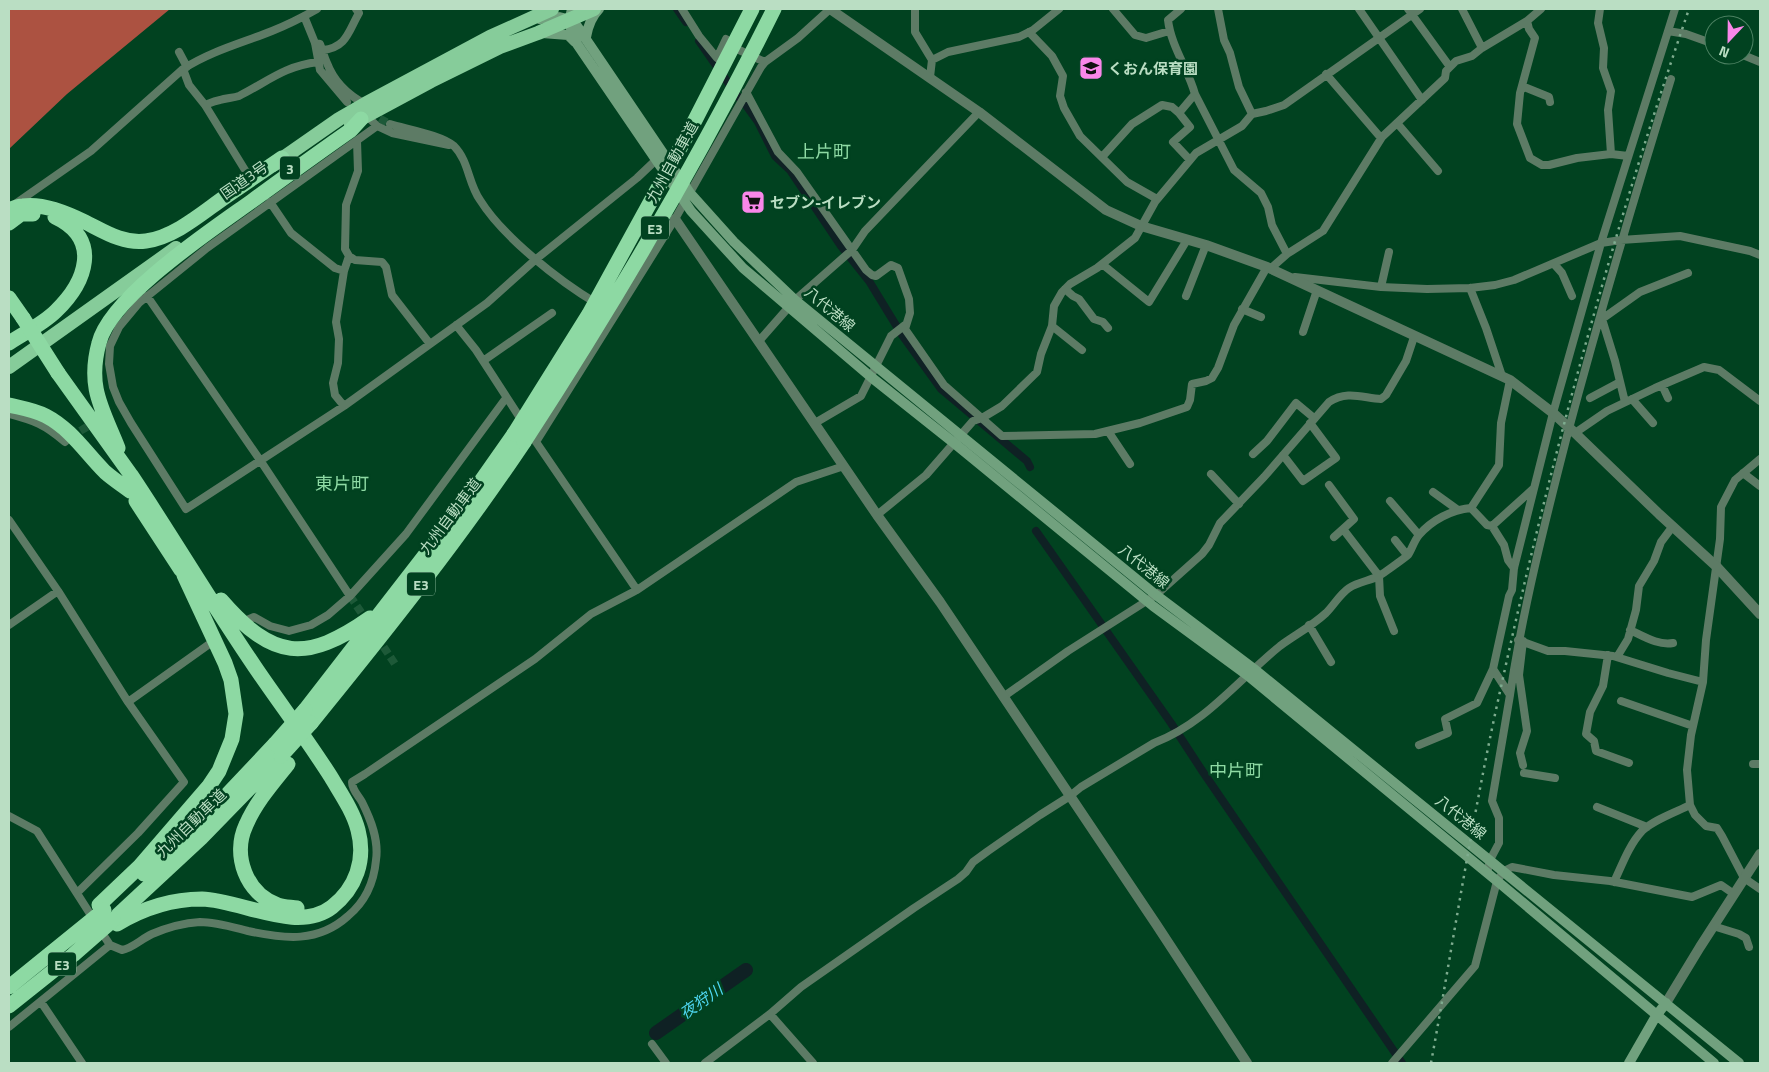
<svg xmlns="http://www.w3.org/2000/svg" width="1769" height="1072" font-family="'Titillium Web','Noto Sans JP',sans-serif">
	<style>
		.forest { fill: #ac5241 }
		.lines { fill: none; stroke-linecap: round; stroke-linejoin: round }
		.canal { stroke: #0f2124; stroke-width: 8 }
		.river { stroke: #0f2124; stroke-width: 14 }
		.minor-tunnel { stroke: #1d5938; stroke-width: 8; stroke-dasharray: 8 4; stroke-linecap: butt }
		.minor { stroke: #5d7b65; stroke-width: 8 }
		.tertiary { stroke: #5d7b65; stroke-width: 10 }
		.secondary { stroke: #71a17e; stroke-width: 10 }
		.trunk { stroke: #86cc9a; stroke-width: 14 }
		.motorway { stroke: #8dd9a3; stroke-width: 15 }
		.rail { stroke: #7eac8f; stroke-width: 2.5; stroke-dasharray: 2.5 5; stroke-linecap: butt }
		.motorway-bridge { stroke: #8dd9a3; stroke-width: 15 }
		.labels { text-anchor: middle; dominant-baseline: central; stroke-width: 5; stroke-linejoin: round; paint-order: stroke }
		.shield { fill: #014220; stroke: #82af92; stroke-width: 1 }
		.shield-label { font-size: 14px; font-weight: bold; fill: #badec3 }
		.poi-label { font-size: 15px; font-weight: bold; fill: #badec3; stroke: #014220; text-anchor: start }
		.street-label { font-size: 15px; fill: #badec3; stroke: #014220 }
		.water-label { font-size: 16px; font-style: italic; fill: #4fd8f2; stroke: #014220 }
		.quarter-label { font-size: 18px; fill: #8edaa4; stroke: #014220 }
	</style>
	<rect width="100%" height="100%" fill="#014220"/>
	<!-- forest -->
	<path class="forest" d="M9 9H170L67 94 9 149Z"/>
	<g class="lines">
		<!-- canal -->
		<path class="canal" d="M677 9 686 22
			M699 41 738 97
			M745 104 758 122 775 156 790 170 841 246 869 281 902 335 941 389 1027 461 1030 467
			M1036 531 1171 723 1203 772 1402 1063"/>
		<!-- river -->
		<path class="river" d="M656 1033 746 970"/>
		<!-- minor-tunnel -->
		<path class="minor-tunnel" d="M369 113 390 124
			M70 437 95 422
			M350 596 367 621
			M377 637 397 667"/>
		<!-- minor -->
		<path class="minor" d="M682 9 699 36 717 58 726 39 737 49 765 62
			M915 9V32L932 60 930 77
			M1113 9 1135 35 1146 38 1169 31
			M1181 9 1168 20C1171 46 1188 69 1195 94L1234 170 1261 193 1268 207 1272 225 1287 254
			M1359 9 1422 100
			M1408 9 1450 67
			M1462 9 1482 48
			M1600 9 1598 23 1604 48 1603 68 1611 91 1608 110 1611 154 1628 156
			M304 16 315 43 320 70 347 102
			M1527 21 1529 29 1535 38 1520 93 1517 124 1530 158 1542 165H1549L1577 158 1611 154
			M1668 31 1686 34 1714 44
			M1029 32 1052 56 1063 76 1060 96 1064 108 1080 136 1127 182 1157 199
			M315 43 320 44C323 51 324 57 327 63 334 82 348 95 365 104
			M323 50C347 47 348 32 359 13L356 9
			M179 52 187 67
			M1743 55 1760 62
			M932 60 948 52 1019 37 1033 30 1059 9
			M183 69 189 85 205 105 245 170 253 178
			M1326 74 1381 138
			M1522 86 1549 97 1550 102
			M746 92 778 152 797 172 866 270 872 275 876 276 891 265 898 268 909 299 910 313 905 329 944 385 1002 436 1095 434 1140 423 1187 407 1190 400 1192 384 1206 381 1212 378 1218 368 1234 325 1267 267
			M205 105C210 103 214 101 220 100 226 98 233 98 239 96 267 82 284 66 318 62
			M1179 113 1190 127 1173 142 1190 160
			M1252 114 1266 111 1284 105 1420 9
			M367 116 377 126 392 133 449 145
			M1397 123 1438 171
			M390 124C406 129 442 135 454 146 469 161 468 183 480 200 503 237 559 281 596 303
			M377 126 207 248 139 303 119 327 110 346 109 364 113 387 119 402 131 423 186 509 344 406 487 303 535 260 637 178 656 160
			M357 141 358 171 346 205 345 249 349 256 355 260 382 262 386 267 392 295 430 344
			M1102 157 1132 124 1162 105 1172 107 1179 113 1195 94
			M270 202 291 233 335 268 344 271
			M15 204 91 151 183 69C211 51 242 43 272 31 287 25 303 17 317 9
			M1102 264 1149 302 1187 240
			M1554 264 1562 273 1572 296
			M1270 269 1287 254 1323 231 1382 137 1445 78 1446 71 1456 61 1472 56 1482 48 1527 21 1541 9
			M1295 277 1381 287 1427 289 1470 288 1495 285 1514 280 1601 243 1621 240 1680 236 1750 251 1760 255
			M1381 287 1389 252
			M1470 288 1486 328 1502 376
			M1065 289 1073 296 1079 299 1094 319 1103 322 1108 328
			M147 296 260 460 350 596
			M1186 296 1206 245
			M1242 309 1261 317
			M456 325 476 350 522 421
			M1052 326 1082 350
			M1303 332 1317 290
			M759 341 795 300 852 250 865 231 979 112
			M483 361 552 313
			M1662 385 1668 398
			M1590 398 1620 382
			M1632 399 1653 423
			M1625 402 1615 361 1602 319 1640 292 1688 273
			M344 406 335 395 333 383 338 363 339 339 336 322 344 271 349 256
			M9 414C35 421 44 424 65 442L69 438
			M815 423 861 396 891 336 905 325
			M1108 431 1130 464
			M1575 433 1607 411 1655 388 1704 367 1719 370 1760 401
			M534 439 637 590
			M536 442 675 219 761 67 765 62 798 38 830 9
			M1253 454 1267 441 1296 403 1314 418
			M1283 455 1303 481 1336 458 1310 423
			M1760 459 1735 480 1721 507 1720 539 1706 640 1703 682 1691 735 1687 770 1690 805 1695 815 1706 826 1717 828 1722 836 1744 878 1760 889
			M1743 473 1760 486
			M1211 474 1239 504
			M1329 485 1354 519 1343 529
			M1433 492 1458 510
			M1390 501 1419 535
			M1471 508 1499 465 1501 423 1510 380
			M877 515 926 475 973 421 982 418 1002 406 1037 372 1041 354 1052 326 1054 306 1062 292 1070 284 1097 268 1135 238 1155 202 1196 153 1242 126 1252 114 1239 87 1230 53 1224 40 1218 9
			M9 520 58 591 128 702 184 782 138 833 77 893
			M1492 526 1533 489
			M1334 537 1343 529 1379 576 1380 596 1394 631
			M1395 540 1407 555
			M247 620 254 617 270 626 289 631 311 625 328 615 350 596 406 534 506 398
			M9 625 58 591
			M1309 625 1331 662
			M1630 630C1643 636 1659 646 1673 643
			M1518 640 1548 651H1565L1613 656 1668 673 1703 682
			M1608 655 1603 686 1590 712 1586 734 1594 741 1596 751 1629 763
			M1617 657 1628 639 1636 610 1639 586 1654 561 1661 542 1673 526
			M1510 695C1523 608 1545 522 1567 436 1599 316 1634 198 1671 79
			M1003 697 1068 651 1156 595 1202 554 1209 545 1220 523 1264 477 1329 402C1347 390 1363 398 1381 399L1386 395 1406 361 1414 337
			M1621 701 1693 726
			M128 702 208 645
			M1419 745 1448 733 1445 719 1477 703 1493 669
			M1753 764H1760
			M1523 765 1520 753 1527 731 1519 675 1523 641
			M1524 773 1555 778
			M1597 807 1647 827
			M9 816 37 831 94 920
			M1487 873 1490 860 1499 843V818L1492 801 1510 695 1493 669 1509 596 1512 590 1514 568 1553 413 1601 243 1675 9
			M1614 882C1622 865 1629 845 1642 831 1653 820 1676 812 1690 805
			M1713 926 1739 934 1746 938 1749 947
			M100 930 110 945 122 950C133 948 141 939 152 934 166 928 184 923 200 922 216 922 232 927 248 931 285 939 318 943 348 916 365 902 374 882 376 860 379 840 371 820 362 802 358 795 352 790 352 782L365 774 535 659 591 614 637 590 796 482 844 466
			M41 1002 82 1063
			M770 1014 813 1063
			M9 1027 110 945
			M652 1044 666 1063
			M705 1063 770 1014 801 987 914 908 958 879 966 872 973 862 988 851 1040 815 1070 796 1081 787 1154 743C1205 724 1239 679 1280 646 1295 635 1312 626 1326 613 1334 605 1340 594 1349 588 1358 582 1368 581 1377 577 1380 576 1406 557 1408 555 1412 549 1414 541 1419 535 1432 520 1451 510 1471 508L1487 525 1492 526 1504 545 1508 560 1514 568
			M1392 1063 1475 966 1497 881 1504 871 1512 867 1554 875 1610 881 1692 897 1721 885 1734 894"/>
		<!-- tertiary -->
		<path class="tertiary" d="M830 9 979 112 1106 210 1141 226 1206 245 1267 267 1510 380 1553 413 1575 433 1659 514 1716 566 1760 614
			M675 219 877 515 940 602 1156 924 1247 1063
			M1666 1003 1700 947 1760 854"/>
		<!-- secondary -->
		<path class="secondary" d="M572 9C568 22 571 32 577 44L691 211 743 268 871 377 954 443 1153 606 1247 675 1503 886 1714 1063
			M540 19C555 16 565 15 577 26L690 193 734 242 795 300 1156 595 1254 669 1739 1063
			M542 33 568 35 575 42
			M586 37C588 26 591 17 599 9
			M1629 1063 1656 1016 1666 1003"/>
		<!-- trunk -->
		<path class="trunk" d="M351 124 431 81 500 47 538 33 594 9
			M273 165 339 119 365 104 490 37 552 9
			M9 367 176 248"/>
		<!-- motorway -->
		<path class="motorway" d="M9 210C13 208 19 206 23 206 42 203 69 214 85 222 105 232 123 244 146 241 175 237 202 213 225 197 244 184 263 171 282 158
			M9 223 21 214H33
			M9 298 23 318
			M9 343C24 333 43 324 56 311 86 282 102 239 55 217
			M58 373C82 407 107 441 131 475 173 538 212 604 255 667 280 704 307 739 331 777 341 794 353 811 358 830 366 860 356 888 332 907 297 934 241 900 202 899 172 899 142 909 117 924
			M9 405C21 408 35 410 46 416 71 429 86 453 105 472 113 479 122 485 130 491
			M118 448C102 408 87 387 99 343 110 297 213 229 252 201 285 177 318 153 351 130L361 119
			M136 501 181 570
			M221 600C273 660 306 663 370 618
			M305 710 467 501 514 434
			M311 723C385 632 459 539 524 442
			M288 764C272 784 256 802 246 825 232 855 246 894 278 905 284 907 291 907 297 908
			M144 874 226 796 275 744
			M99 905 140 866 209 786 219 771 232 739 236 714 231 680 225 663 184 575
			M118 915 201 838 281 756"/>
		<!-- rail -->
		<path class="rail" d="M1431 1063C1454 938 1473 812 1501 687 1551 458 1613 231 1689 9"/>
		<!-- motorway-bridge -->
		<path class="motorway-bridge" d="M23 318 58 373
			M514 434 589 314 691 128 752 9
			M524 442C615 302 700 158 774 9
			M275 744 305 710
			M281 756 311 723
			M9 987 104 910
			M9 1006 73 955 113 920"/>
	</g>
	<!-- icons -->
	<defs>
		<g id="school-square" transform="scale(1.25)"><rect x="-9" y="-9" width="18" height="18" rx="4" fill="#f987e9" stroke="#014220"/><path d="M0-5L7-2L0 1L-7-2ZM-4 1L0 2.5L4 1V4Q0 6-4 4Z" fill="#111"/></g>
		<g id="supermarket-square" transform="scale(1.25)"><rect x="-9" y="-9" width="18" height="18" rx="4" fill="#f987e9" stroke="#014220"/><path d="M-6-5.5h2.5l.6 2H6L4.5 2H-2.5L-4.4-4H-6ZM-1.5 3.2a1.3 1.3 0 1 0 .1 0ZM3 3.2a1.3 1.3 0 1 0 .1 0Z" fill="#111"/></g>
	</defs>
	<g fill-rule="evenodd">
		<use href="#school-square" x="1091" y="68"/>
		<use href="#supermarket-square" x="753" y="202"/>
	</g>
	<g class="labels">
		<!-- shield labels -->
		<g class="shield">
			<rect x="280" y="156.5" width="20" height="23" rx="4"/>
			<rect x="641" y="216.5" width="28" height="23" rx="4"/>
			<rect x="407" y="572.5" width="28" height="23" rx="4"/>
			<rect x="48" y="952.5" width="28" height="23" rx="4"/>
		</g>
		<g class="shield-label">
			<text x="290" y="168">3</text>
			<text x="655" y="228">E3</text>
			<text x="421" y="584">E3</text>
			<text x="62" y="964">E3</text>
		</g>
		<!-- poi labels -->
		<g class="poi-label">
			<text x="1108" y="68">くおん保育園</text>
			<text x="770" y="202">セブン-イレブン</text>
		</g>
		<!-- street labels -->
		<g class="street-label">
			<text transform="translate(672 162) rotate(-61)">九州自動車道</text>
			<text transform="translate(244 180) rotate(-35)">国道3号</text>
			<text transform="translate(830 309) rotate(40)">八代港線</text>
			<text transform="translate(450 516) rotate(-53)">九州自動車道</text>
			<text transform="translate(1144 566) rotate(39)">八代港線</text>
			<text transform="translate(1461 817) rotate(39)">八代港線</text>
			<text transform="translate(191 823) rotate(-44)">九州自動車道</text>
		</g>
		<!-- water labels -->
		<g class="water-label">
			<text transform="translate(701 1001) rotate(-35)">夜狩川</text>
		</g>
		<!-- quarter labels -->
		<g class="quarter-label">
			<text x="824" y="151">上片町</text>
			<text x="342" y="483">東片町</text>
			<text x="1236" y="770">中片町</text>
		</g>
	</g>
	<!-- border -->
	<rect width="1769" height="1072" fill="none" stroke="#badec3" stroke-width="20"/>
	<!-- north arrow -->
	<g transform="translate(1729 40) rotate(202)"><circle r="24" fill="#014220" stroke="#4b8061"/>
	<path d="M0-4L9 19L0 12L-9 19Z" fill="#f987e9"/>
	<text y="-8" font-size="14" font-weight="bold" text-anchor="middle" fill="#badec3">N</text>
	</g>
</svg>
